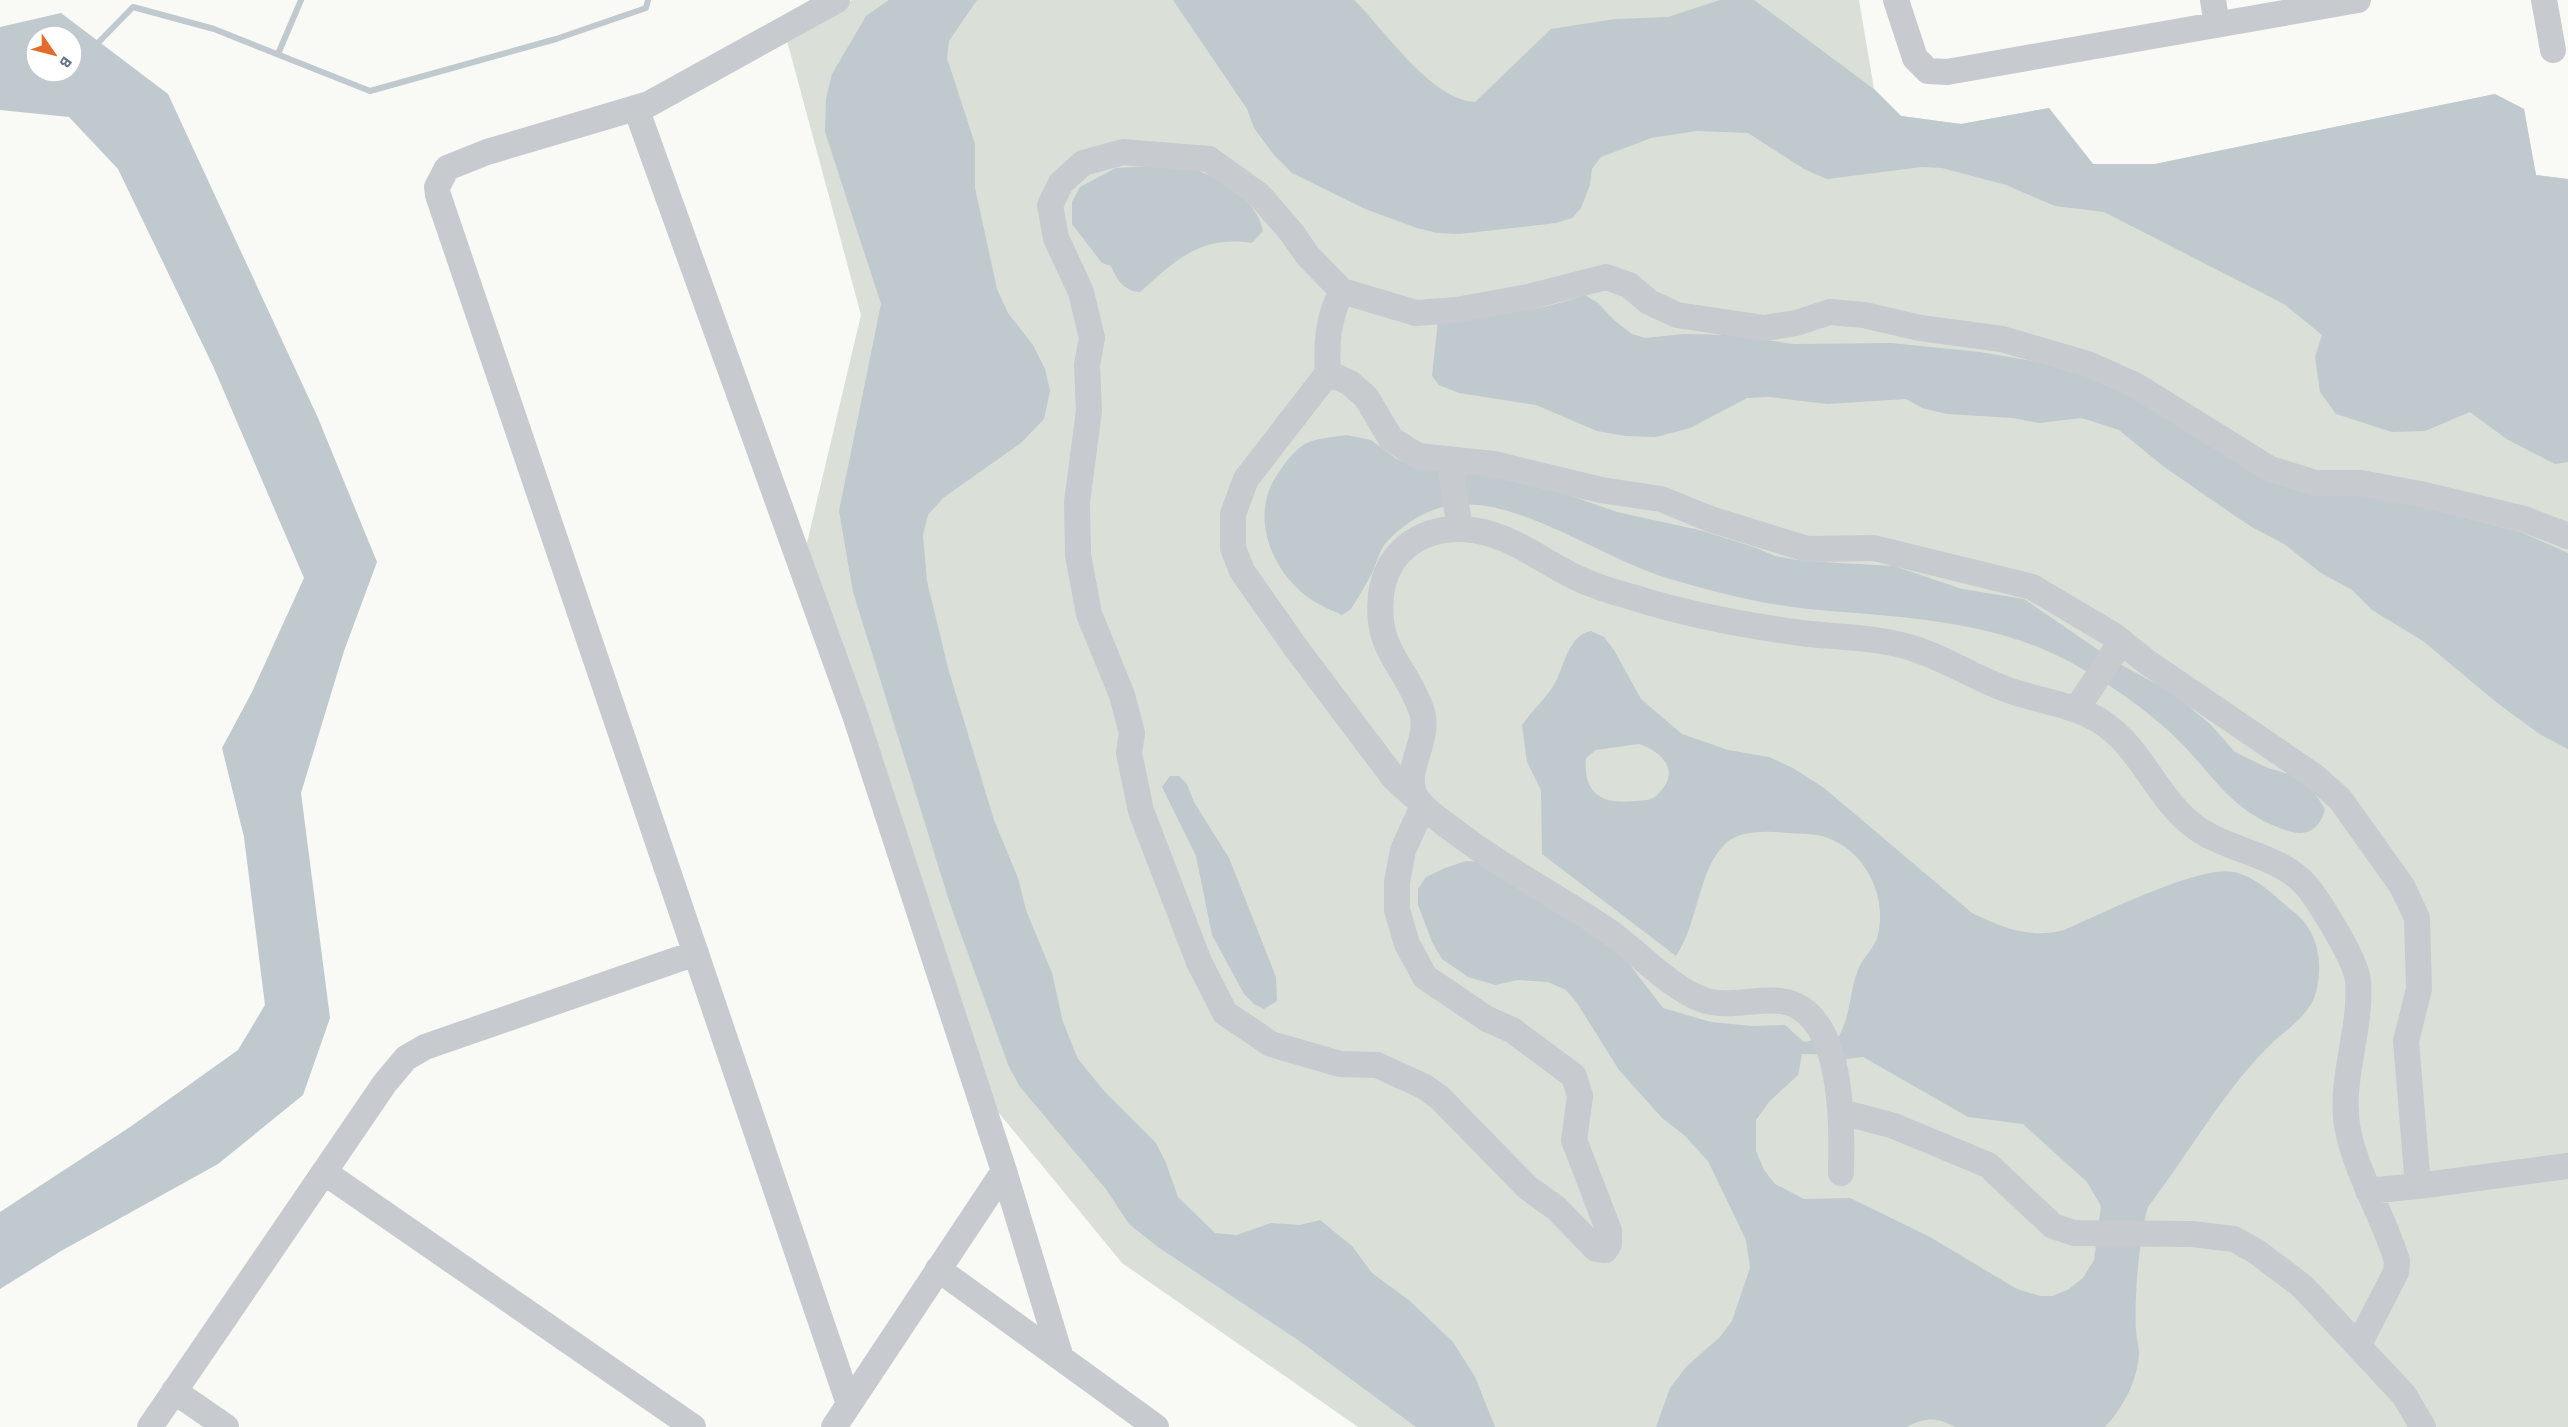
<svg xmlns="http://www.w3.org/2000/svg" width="2568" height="1427" font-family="'Source Sans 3',sans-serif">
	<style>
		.green { fill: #dae0d7 }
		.water { fill: #bfc9ce; fill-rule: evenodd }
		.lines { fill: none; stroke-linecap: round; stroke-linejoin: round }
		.stream { stroke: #bfc9ce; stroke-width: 6 }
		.minor { stroke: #c7cace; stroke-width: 26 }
	</style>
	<rect width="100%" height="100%" fill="#f9f9f6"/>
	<!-- green -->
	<path class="green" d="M852 0H1859L1874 89 1901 116 1961 124 2049 108 2093 164H2155L2495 94 2524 109 2536 175 2568 179V1427H1358L1122 1263 990 1102 805 551 861 315 786 37Z"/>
	<!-- water -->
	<path class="water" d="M889 0H977L949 41 947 58 975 144V188L997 289 1008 313 1033 345 1045 369 1050 391 1044 419 1021 443 943 498 928 515 923 535 927 581 948 668 994 820 1018 878 1026 910 1052 973 1063 1022 1078 1059 1105 1092 1156 1143 1166 1163 1178 1197 1215 1233 1237 1235 1271 1223 1300 1225 1320 1220 1352 1246 1372 1273 1410 1301 1453 1342 1475 1377 1495 1427H1416L1298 1340 1158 1247 1129 1224 1106 1189 1020 1087 1009 1067 950 904 853 592 839 511 881 304 825 132 826 99 832 74 866 16Z
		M1173 0H1354C1385 30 1430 99 1475 102L1551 29 1615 19 1668 17 1720 0H1754L1874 89 1901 116 1961 124 2049 108 2093 164H2155L2495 94 2524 109 2536 175 2568 179V462L2555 464 2508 440 2470 412 2425 431 2392 432 2336 414 2320 392 2315 357 2322 335 2284 304 2104 212 2055 206 2006 185 1942 168 1922 167 1827 179 1804 169 1748 133 1696 131 1651 138 1601 157 1592 169 1590 185 1581 208 1572 218 1556 223 1459 234 1437 233 1417 228 1365 209 1292 173 1274 155 1254 128 1247 109Z
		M61 13 168 94 318 418 377 562 344 651 301 793 330 1018 303 1095 218 1164 61 1251 0 1289V1212L130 1127 238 1050 265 1005 244 837 222 748 252 692 304 578 213 366 118 169 69 117 0 110V27ZM36 36H72V72H36Z
		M1150 166C1162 167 1176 166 1188 168 1217 174 1258 200 1263 231L1252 243C1200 235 1176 260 1140 292 1124 291 1117 280 1111 266L1102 263 1072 224V202L1080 187 1116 168Z
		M1585 295 1598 303 1614 320 1632 334 1645 338 1684 334 1733 335 1794 344 1891 343 1980 352 2067 367 2118 386 2211 447 2386 498 2521 532 2568 553V749L2541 735 2496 702 2423 641 2372 610 2352 590 2321 573 2284 544 2250 526 2209 498 2163 466 2119 430 2098 423 2081 418 2039 423 2013 418 1947 414 1922 408 1906 399 1827 404 1770 397 1747 398 1690 428 1656 437 1625 436 1597 431 1536 405 1459 393 1439 385 1432 376 1438 321C1488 315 1539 312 1585 295Z
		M1346 435 1371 440 1395 458 1416 468 1499 471 1617 512 1699 530 1754 547 1775 556 1803 561 1894 566 1962 589 2024 599 2116 662 2173 693 2211 725 2235 752 2268 768 2296 776 2312 789 2325 809C2320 829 2308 837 2288 831 2228 811 2215 775 2173 735 2143 707 2108 683 2072 663 1992 619 1896 617 1808 609 1761 604 1710 591 1664 577 1600 557 1518 497 1453 505 1428 508 1401 525 1385 544 1379 552 1376 565 1371 575 1365 586 1358 598 1351 609L1342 615C1330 610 1317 604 1306 596 1271 568 1251 518 1275 478 1283 466 1292 452 1305 444 1316 438 1334 437 1346 435Z
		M1591 631 1604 637 1614 650 1641 699 1682 734 1728 750 1769 757 1793 768 1824 788 1972 913C2003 928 2030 939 2064 930 2099 915 2201 864 2234 872 2258 877 2276 898 2294 912 2319 931 2325 968 2314 998 2307 1017 2282 1033 2268 1047 2223 1092 2187 1156 2148 1207 2139 1235 2134 1301 2136 1330 2136 1338 2139 1345 2139 1353 2138 1380 2123 1408 2105 1427H1955C1938 1417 1924 1417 1907 1427H1656L1670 1388 1687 1366 1720 1337 1732 1321 1750 1268 1746 1240 1708 1161 1684 1135 1662 1118 1619 1070 1577 1003 1566 990 1548 982 1518 980 1495 985 1468 977 1442 959 1432 942 1418 905V889L1426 877 1445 868 1466 861 1487 862 1611 946 1630 965 1663 1008 1711 1022 1752 1026 1785 1025 1804 1042 1839 1036C1851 1015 1849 993 1858 970 1862 958 1875 948 1878 935 1887 896 1866 852 1828 838 1816 833 1800 834 1787 833 1769 831 1739 830 1725 844 1698 870 1698 924 1676 956L1542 854 1541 790 1527 762 1522 725C1531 712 1543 701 1552 688 1565 669 1566 636 1591 631ZM1639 744C1663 752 1682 772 1657 795 1651 801 1643 800 1635 801 1602 805 1583 794 1586 758L1596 750ZM1802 1054 1842 1055 1846 1059 1863 1057 1968 1117 2023 1124 2087 1182 2101 1206 2094 1260 2083 1278 2069 1289 2053 1296H2040L2017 1289 1930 1237 1850 1198 1804 1199 1775 1184 1764 1170 1756 1151V1120L1769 1102 1798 1075Z
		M1170 776H1179L1187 784 1194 802 1229 858 1276 977 1277 1001 1264 1009 1254 1004 1244 994 1212 935 1196 856 1162 787Z"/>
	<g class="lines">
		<!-- stream -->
		<path class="stream" d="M93 48 133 7 214 29 370 91 556 39 646 8 648 0
			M278 54 301 0"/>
		<!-- minor -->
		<path class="minor" d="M837 0 649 104 487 152 447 168 437 187 438 195 849 1404
			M1896 0 1915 58 1928 71 1947 72 2358 0
			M2213 0 2217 25
			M2544 0 2553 50
			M636 108 855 715 1004 1171 1061 1358
			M1342 291 1308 256 1292 233 1259 195 1209 159 1123 152 1083 163 1061 183 1050 205 1056 238 1081 292 1092 338 1087 365 1089 411 1077 502 1078 555 1089 614 1122 695 1132 733 1129 753 1141 811 1199 962 1225 1013 1271 1044 1340 1064 1377 1065 1423 1086 1439 1097 1527 1187 1556 1208 1596 1249 1605 1250 1609 1244V1231L1574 1140 1580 1096 1574 1076 1512 1030 1487 1019 1425 977 1407 944 1397 910V882L1403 850 1423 806
			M1328 373C1326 344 1328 317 1342 291L1416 313 1457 310 1528 297 1606 277 1629 285 1649 302 1677 315 1764 328 1796 323 1830 312 1864 315 1920 328 2002 339 2088 364 2135 385 2270 469 2315 483H2361L2420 494 2524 519 2568 536
			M1449 460 1460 529
			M2076 710 2121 642
			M1414 796 1394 778 1296 648 1242 571 1233 548V514L1246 479 1328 373 1350 383 1366 397 1391 439 1418 456 1494 464 1601 490 1661 499 1710 519 1807 549 1874 548 2032 587 2113 635 2147 662 2314 776 2340 799 2402 886 2417 918 2419 989 2406 1041 2418 1186 2368 1191
			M1842 1112 1894 1126 1988 1165 2053 1226 2074 1233 2192 1234 2234 1239 2257 1252 2302 1286 2404 1395 2423 1427
			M324 1172 693 1427
			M1841 1173C1842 1125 1845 1010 1781 1001 1755 998 1726 1009 1701 999 1669 987 1637 951 1608 931 1557 896 1502 868 1453 830 1441 821 1427 812 1418 800 1399 774 1431 742 1422 712 1406 664 1375 652 1381 595 1386 553 1419 528 1461 529 1506 530 1539 560 1577 578 1594 586 1613 592 1632 597 1688 615 1742 625 1801 633 1835 637 1872 637 1905 646 1943 656 1975 679 2011 691 2037 700 2064 703 2089 715 2137 737 2151 790 2190 823 2225 853 2281 852 2310 890 2323 908 2356 960 2358 981 2362 1031 2338 1082 2348 1131 2358 1177 2384 1217 2397 1261L2396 1272 2358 1346
			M2418 1186 2568 1166
			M938 1269 1156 1427
			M174 1391 226 1427
			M150 1427 385 1083 406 1058 425 1047 696 953
			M834 1427 1004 1171"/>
	</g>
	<!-- north arrow -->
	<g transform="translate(54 54) rotate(125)"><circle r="28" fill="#ffffff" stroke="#c3c8cf" stroke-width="1.5"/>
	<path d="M0-4.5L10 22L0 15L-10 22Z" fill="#e46b2b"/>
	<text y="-9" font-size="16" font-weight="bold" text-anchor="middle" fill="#687687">B</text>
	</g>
</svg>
